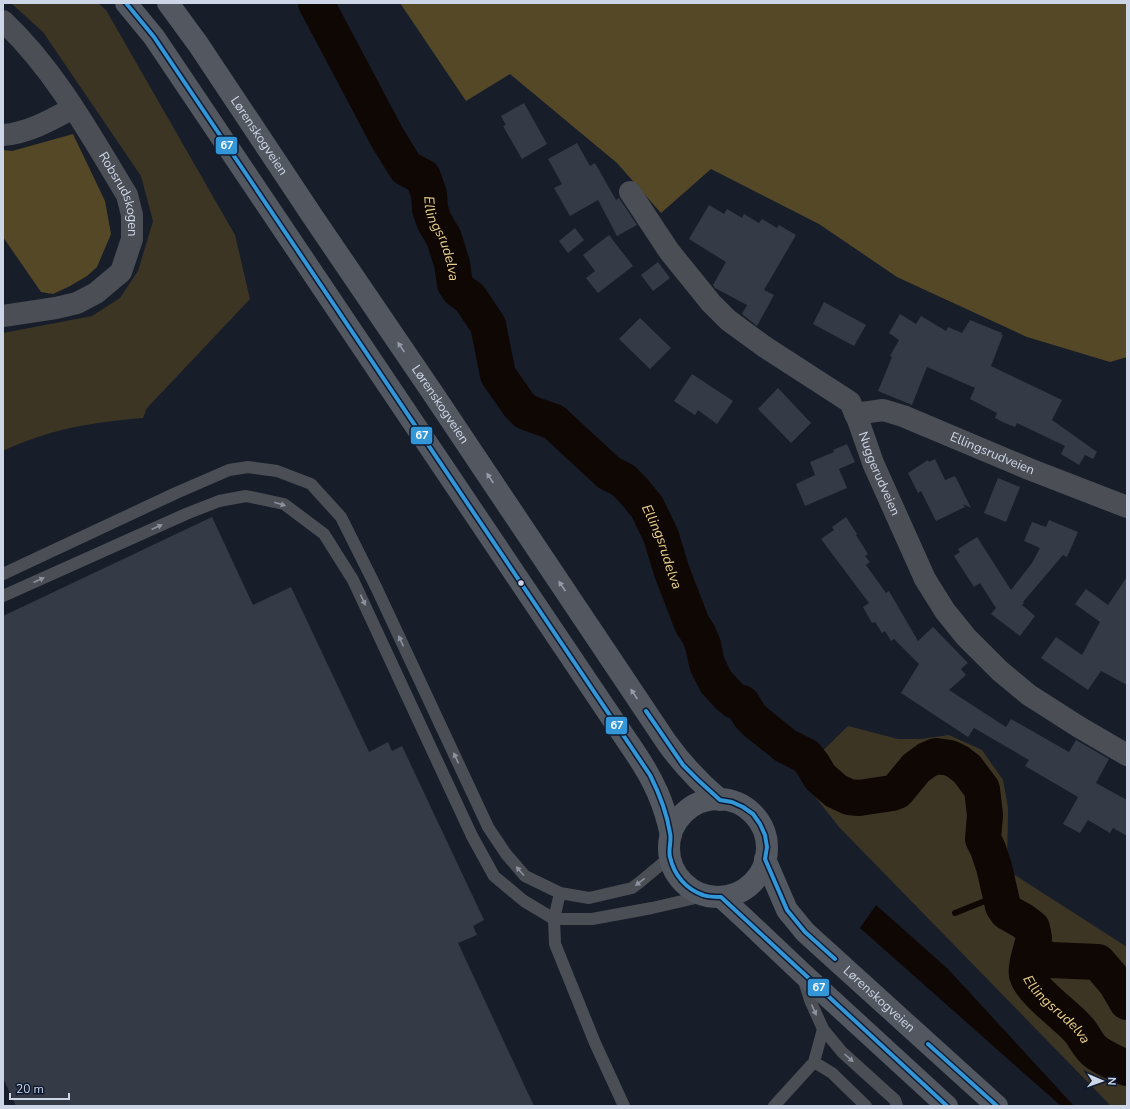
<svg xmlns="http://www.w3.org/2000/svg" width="1130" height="1109" font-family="'Nunito Sans',sans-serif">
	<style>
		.green { fill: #3c3524 }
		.forest { fill: #544827 }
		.water { fill: #0f0704 }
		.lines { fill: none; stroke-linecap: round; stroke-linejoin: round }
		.stream { stroke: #0f0704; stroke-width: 6 }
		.river { stroke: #0f0704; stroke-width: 36 }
		.building { fill: #343b46 }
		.service { stroke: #4b4e55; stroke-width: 12 }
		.minor { stroke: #4b4e55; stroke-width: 22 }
		.trunk { stroke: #525760; stroke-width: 22 }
		.bus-1-casing { stroke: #0f1b32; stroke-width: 7 }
		.bus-1 { stroke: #3396d7; stroke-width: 4 }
		.oneway { fill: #969daa }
		.oneway2 { fill: #8c929e }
		.bus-dot { fill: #cdd6e6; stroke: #0f1b32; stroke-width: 1.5 }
		.labels { text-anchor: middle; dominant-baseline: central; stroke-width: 4; stroke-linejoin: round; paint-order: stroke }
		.street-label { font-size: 13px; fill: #cdd6e6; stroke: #0f1b32 }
		.water-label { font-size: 14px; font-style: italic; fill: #ead08c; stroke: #0f1b32 }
		.line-badge { stroke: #0f1b32; stroke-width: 1.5 }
		.badge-label { font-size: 11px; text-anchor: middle; font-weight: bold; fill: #fff }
	</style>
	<rect width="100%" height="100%" fill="#171e2a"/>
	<!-- green -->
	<path class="green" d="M11 3H98L106 10 235 235 250 299 147 408 143 418C93 422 49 429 3 451V333L92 316 120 298 138 271 153 221 141 176 43 32Z
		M848 726 898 739H921L949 735 982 750 1003 780 1008 808 1007 870 1127 947V1106H1111L839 827 798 775Z"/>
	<!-- forest -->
	<path class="forest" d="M400 3H1127V357L1110 362 1027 337 897 277 819 224 711 169 661 213 617 163 510 74 466 101Z
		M73 134 105 201 111 234 97 267 87 276 70 286 53 294 41 292 3 237V150L12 151Z"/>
	<!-- water -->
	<path class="water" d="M876 905 948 969 1074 1106H1061L860 928Z"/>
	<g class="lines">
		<!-- stream -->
		<path class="stream" d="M955 913 1000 895"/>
		<!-- river -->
		<g class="river">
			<path id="s1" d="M316 3 387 137 406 168 423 177 429 194 430 209 434 221 444 238 452 264 455 284 459 290 470 298 488 325 498 375 519 405 526 412 554 422 609 473 623 480 633 490 647 507 661 536 672 572 692 624 699 635 703 645 707 664 716 682 729 696 735 701 742 703 750 716 756 722 786 746 806 756 813 765 820 777 836 791 849 797 859 798 892 793 897 791 916 768 927 760 936 756 950 758 958 762 967 769 982 789 985 815 983 839 988 849 994 867 1003 906 1007 912 1023 921 1032 928 1034 938C1032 948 1025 966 1027 975 1032 992 1066 1015 1078 1029 1085 1036 1087 1046 1097 1053 1106 1059 1117 1064 1127 1068"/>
			<path d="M1031 952 1050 960 1098 962 1116 983 1127 1002"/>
		</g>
	</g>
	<!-- building -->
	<path class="building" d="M524 103 547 144 522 159 503 126 506 125 501 116Z
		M577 143 590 166 595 163 616 200 619 198 637 225 617 236 598 200 570 216 554 188 562 184 548 159Z
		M709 205 724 214 727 209 742 218 744 214 759 223 762 219 777 228 779 225 796 235 764 290 774 295 757 326 742 314 747 305 715 288 713 285 726 262 689 239Z
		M575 228 584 240 568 253 559 241Z
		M609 235 633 266 598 293 586 278 595 271 583 255Z
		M658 262 670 278 653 291 641 275Z
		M824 302 866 325 854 346 813 324Z
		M900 314 916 324 921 316 946 331 948 327 962 333 970 320 1002 333 1001 335H1003L991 366 1062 400 1052 420 1097 452 1093 459 1085 455 1079 465 1061 454 1065 446 1017 423 1015 427 1005 423 995 418 997 413 970 399 975 388 927 367 912 405 878 391 892 357 890 356 899 340 889 333Z
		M640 318 671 348 650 369 619 339Z
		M692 374 733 401 717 424 698 410 695 415 674 401Z
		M778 388 811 423 791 443 758 409Z
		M847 444 855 462 839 469 847 488 805 506 796 484 815 475 810 462 834 452 833 450Z
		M935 459 945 480 955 476 971 508 963 504 965 507 936 521 921 491 918 493 908 473 928 460 929 462Z
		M998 478 1020 487 1006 522 984 513Z
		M212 517 253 605 291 587 369 752 388 742 392 751 402 746 484 920 473 926 477 935 458 943 534 1106H16L3 1078V616Z
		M846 517 857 534 856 535 868 554 865 556 870 562 866 565 886 593 889 591 918 641 933 627 968 663 961 669 966 675 949 690 1006 727 1011 719 1069 752 1076 740 1109 759 1096 783 1127 800V836L1113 828 1110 833 1088 820 1080 833 1063 824 1078 797 1025 766 1029 760 974 728 968 737 901 693 919 664 894 639 891 641 885 631 882 633 875 622 872 623 863 607 869 603 821 539 834 530 832 527Z
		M1049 520 1078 532 1067 557 1063 555 1023 602 1024 603 1022 605 1035 616 1020 636 991 614 996 608 980 583 974 587 954 556 960 552 958 549 977 537 1011 590 1032 563 1040 548 1024 541 1032 522 1046 527Z
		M1127 577V685L1101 671 1088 690 1041 658 1056 637 1082 655 1100 622 1075 604 1086 589 1108 605Z"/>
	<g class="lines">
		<!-- service -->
		<path class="service" d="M3 574 176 493 229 470 248 467 277 471 311 484 341 517 376 587 488 827 506 854 525 876 560 893 589 898 632 888 640 882 670 857
			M3 596 186 514 219 501 246 496 284 504 324 534 353 580 472 836 494 876 524 901 554 919H592L652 908 704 896
			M560 893 554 919 555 944 595 1043 624 1106
			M823 1029 842 1052 895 1100 897 1106
			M814 1062 832 1073 866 1106
			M774 1106 814 1062 823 1029 810 1000 803 978"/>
		<!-- minor -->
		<g class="minor">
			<path id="s2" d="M3 21C55 70 90 134 127 195L132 215V239L121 272 96 293 77 303 56 308 3 316"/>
			<path d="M3 135C28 133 51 120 73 108"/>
			<path id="s3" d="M630 192 669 251 711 303 728 320 765 347 850 402 858 420 873 463 925 579 945 611 966 637 1000 671 1029 695 1079 727 1127 755"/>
			<path id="s4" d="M855 414 883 410 903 416 1029 469 1127 507"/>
		</g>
		<!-- trunk -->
		<g class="trunk">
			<path d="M126 3 154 37 636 754C654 781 664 803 671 835"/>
			<path id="s5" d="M168 3 198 44 313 217 432 392 667 743C683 765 700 783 720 800"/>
			<circle cx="718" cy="848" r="49"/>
			<path id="s6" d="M765 859 787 910 805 932 997 1106"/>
			<path d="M721 897 746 920 802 973 947 1106"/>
		</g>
		<!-- bus-1 casing -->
		<g class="bus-1-casing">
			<path id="bus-1" d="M126 3 154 37 650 775C659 793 667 813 670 833 672 840 668 849 670 857 674 875 686 889 703 895 708 897 715 897 721 897L947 1106
				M646 711 683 765 698 780 720 800 732 802 743 807 753 814 760 824 765 835 767 847 765 859 787 910 805 932 835 959
				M928 1044 997 1106"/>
		</g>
		<!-- bus-1 -->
		<use href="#bus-1" class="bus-1"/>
	</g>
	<!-- one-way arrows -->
	<defs><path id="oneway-solid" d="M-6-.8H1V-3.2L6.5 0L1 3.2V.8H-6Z"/></defs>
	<g class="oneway">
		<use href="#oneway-solid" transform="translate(401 347) rotate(-124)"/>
		<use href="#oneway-solid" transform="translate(490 478) rotate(-124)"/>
		<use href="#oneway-solid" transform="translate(562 586) rotate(-124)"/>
		<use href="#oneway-solid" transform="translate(634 694) rotate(-124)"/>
	</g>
	<g class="oneway2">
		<use href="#oneway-solid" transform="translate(280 504) rotate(17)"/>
		<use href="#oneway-solid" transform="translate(157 527) rotate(-24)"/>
		<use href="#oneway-solid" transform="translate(39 580) rotate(-24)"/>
		<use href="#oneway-solid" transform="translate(363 600) rotate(65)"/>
		<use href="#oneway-solid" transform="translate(401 641) rotate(-115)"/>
		<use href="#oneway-solid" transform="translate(456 758) rotate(-115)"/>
		<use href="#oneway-solid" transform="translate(520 871) rotate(-131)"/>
		<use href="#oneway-solid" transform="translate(640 882) rotate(142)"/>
		<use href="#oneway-solid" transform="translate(814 1010) rotate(66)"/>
		<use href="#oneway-solid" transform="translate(849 1058) rotate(42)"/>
	</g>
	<!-- markers -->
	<circle class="bus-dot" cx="521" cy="583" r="3.5"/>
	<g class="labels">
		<!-- street labels -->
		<g class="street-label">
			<text stroke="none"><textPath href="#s5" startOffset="161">Lørenskogveien</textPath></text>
			<text stroke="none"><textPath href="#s2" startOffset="211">Robsrudskogen</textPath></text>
			<text stroke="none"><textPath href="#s5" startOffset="485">Lørenskogveien</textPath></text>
			<text stroke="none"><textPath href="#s4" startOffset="146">Ellingsrudveien</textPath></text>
			<text stroke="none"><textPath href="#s3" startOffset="386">Nuggerudveien</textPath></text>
			<text stroke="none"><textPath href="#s6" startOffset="184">Lørenskogveien</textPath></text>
		</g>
		<!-- water labels -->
		<g class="water-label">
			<text stroke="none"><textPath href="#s1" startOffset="272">Ellingsrudelva</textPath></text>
			<text stroke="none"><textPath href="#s1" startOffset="670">Ellingsrudelva</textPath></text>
			<text stroke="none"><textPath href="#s1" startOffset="1409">Ellingsrudelva</textPath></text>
		</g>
	</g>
	<g class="line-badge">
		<rect x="215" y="136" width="23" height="19" rx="4" fill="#3396d7"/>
		<rect x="410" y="426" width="23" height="19" rx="4" fill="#3396d7"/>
		<rect x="605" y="716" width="23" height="19" rx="4" fill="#3396d7"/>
		<rect x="807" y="978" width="23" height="19" rx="4" fill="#3396d7"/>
	</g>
	<g class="badge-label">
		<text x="227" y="149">67</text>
		<text x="422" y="439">67</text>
		<text x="617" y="729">67</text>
		<text x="819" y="991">67</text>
	</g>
	<!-- border -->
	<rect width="1130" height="1109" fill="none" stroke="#cdd6e6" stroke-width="8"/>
	<!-- north arrow -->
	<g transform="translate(1102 1081) rotate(92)" stroke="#0f1b32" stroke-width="3" paint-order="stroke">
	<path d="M0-3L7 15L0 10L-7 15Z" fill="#cdd6e6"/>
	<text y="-6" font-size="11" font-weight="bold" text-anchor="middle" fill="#cdd6e6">N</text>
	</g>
	<!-- scale -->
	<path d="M10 1093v6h59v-6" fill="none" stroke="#cdd6e6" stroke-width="2"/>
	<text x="16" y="1093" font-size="12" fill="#cdd6e6" stroke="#0f1b32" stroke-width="3" paint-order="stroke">20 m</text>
</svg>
